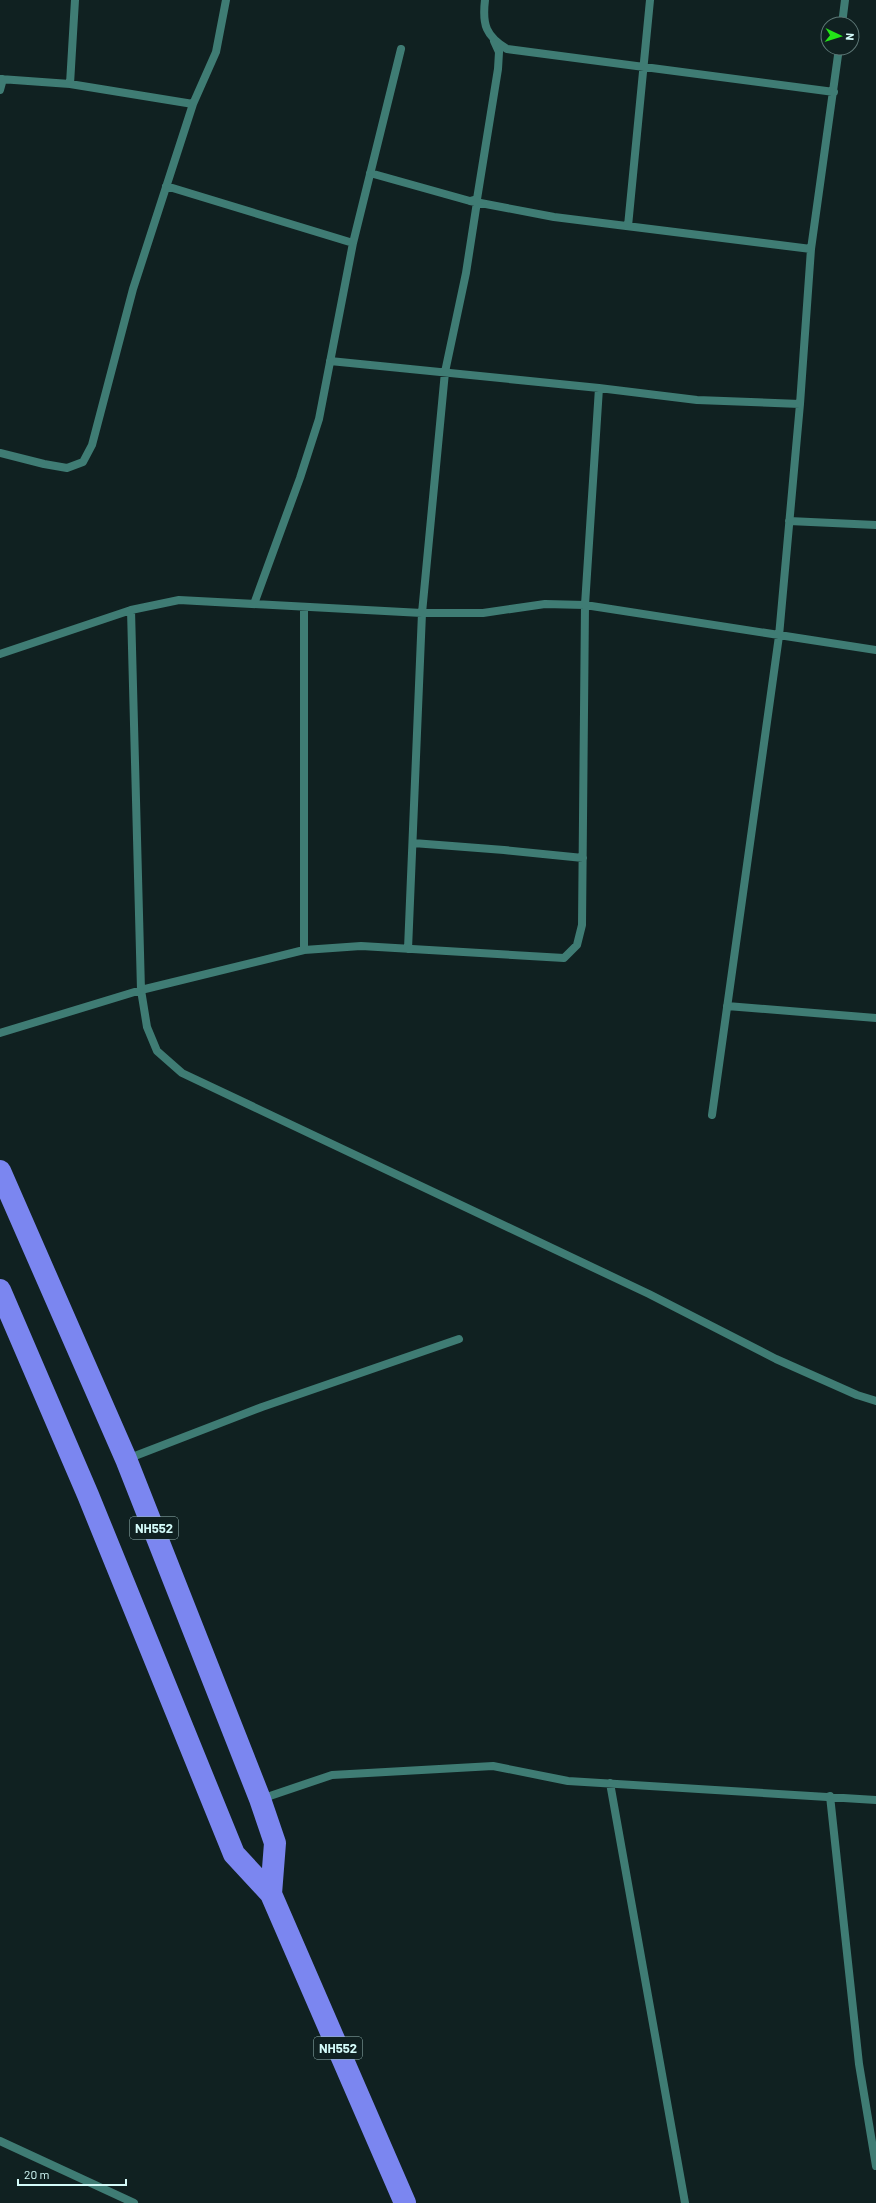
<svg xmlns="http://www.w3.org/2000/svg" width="876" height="2203" font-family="Barlow,sans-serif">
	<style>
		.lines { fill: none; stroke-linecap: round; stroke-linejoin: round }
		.minor { stroke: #3f7c74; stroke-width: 8 }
		.trunk { stroke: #7b86f0; stroke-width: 22 }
		.labels { text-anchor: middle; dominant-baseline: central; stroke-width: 4; stroke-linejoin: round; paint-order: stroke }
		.shield { fill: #102121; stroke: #99bab8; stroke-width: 1 }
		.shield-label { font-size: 13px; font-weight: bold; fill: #d4fbf9 }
	</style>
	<rect width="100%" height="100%" fill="#102121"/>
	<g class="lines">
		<!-- minor -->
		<path class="minor" d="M75 0 70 84 193 104 216 52 226 0
			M485 0C482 25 486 36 507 49L834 92
			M842 24 845 0
			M0 79 70 84
			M0 90 3 79
			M370 173 470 201 554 217 811 249
			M166 186 353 243
			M470 201 477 199 498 69 499 52 494 41
			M628 226 650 0
			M330 361 599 388 697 400 800 404
			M0 453 44 464 67 468 83 462 92 445 133 289 193 104
			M789 521 876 525
			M254 604 300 478 319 419 353 243 401 49
			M304 607V950
			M131 610 141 990 147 1027 157 1051 182 1073 649 1294 776 1359 857 1395 876 1401
			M0 654 131 610 179 600 422 613H483L545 604 585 605 876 650
			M413 843 504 850 583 858
			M408 949 422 613 445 372 466 273 477 202
			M727 1006 876 1018
			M0 1033 141 990 304 950 361 946 564 958 577 945 582 925 585 605 599 388
			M712 1115 779 636 800 404 811 249 839 48
			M127 1459 262 1407 459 1339
			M610 1783 685 2203
			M830 1796 859 2064 876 2166
			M261 1799 332 1775 493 1766 568 1781 876 1800
			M0 2141 134 2203"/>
		<!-- trunk -->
		<path class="trunk" d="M0 1171 126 1459 260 1799 275 1843 271 1894
			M0 1290 88 1495 234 1854 271 1894 405 2203"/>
	</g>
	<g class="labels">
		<!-- shield labels -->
		<g class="shield">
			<rect x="130" y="1517" width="48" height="22" rx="3"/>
			<rect x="314" y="2037" width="48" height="22" rx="3"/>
		</g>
		<g class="shield-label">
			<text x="154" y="1528">NH552</text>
			<text x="338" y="2048">NH552</text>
		</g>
	</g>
	<!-- north arrow -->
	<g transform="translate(840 36) rotate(94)"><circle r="19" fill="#102121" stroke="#5e7877"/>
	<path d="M0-3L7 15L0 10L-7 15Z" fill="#23e417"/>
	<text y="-6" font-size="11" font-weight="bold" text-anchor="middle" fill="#d4fbf9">N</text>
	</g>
	<!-- scale -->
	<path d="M18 2179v6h108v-6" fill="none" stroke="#d4fbf9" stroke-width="2"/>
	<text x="24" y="2179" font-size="12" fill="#d4fbf9" stroke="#102121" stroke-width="3" paint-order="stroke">20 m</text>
</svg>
